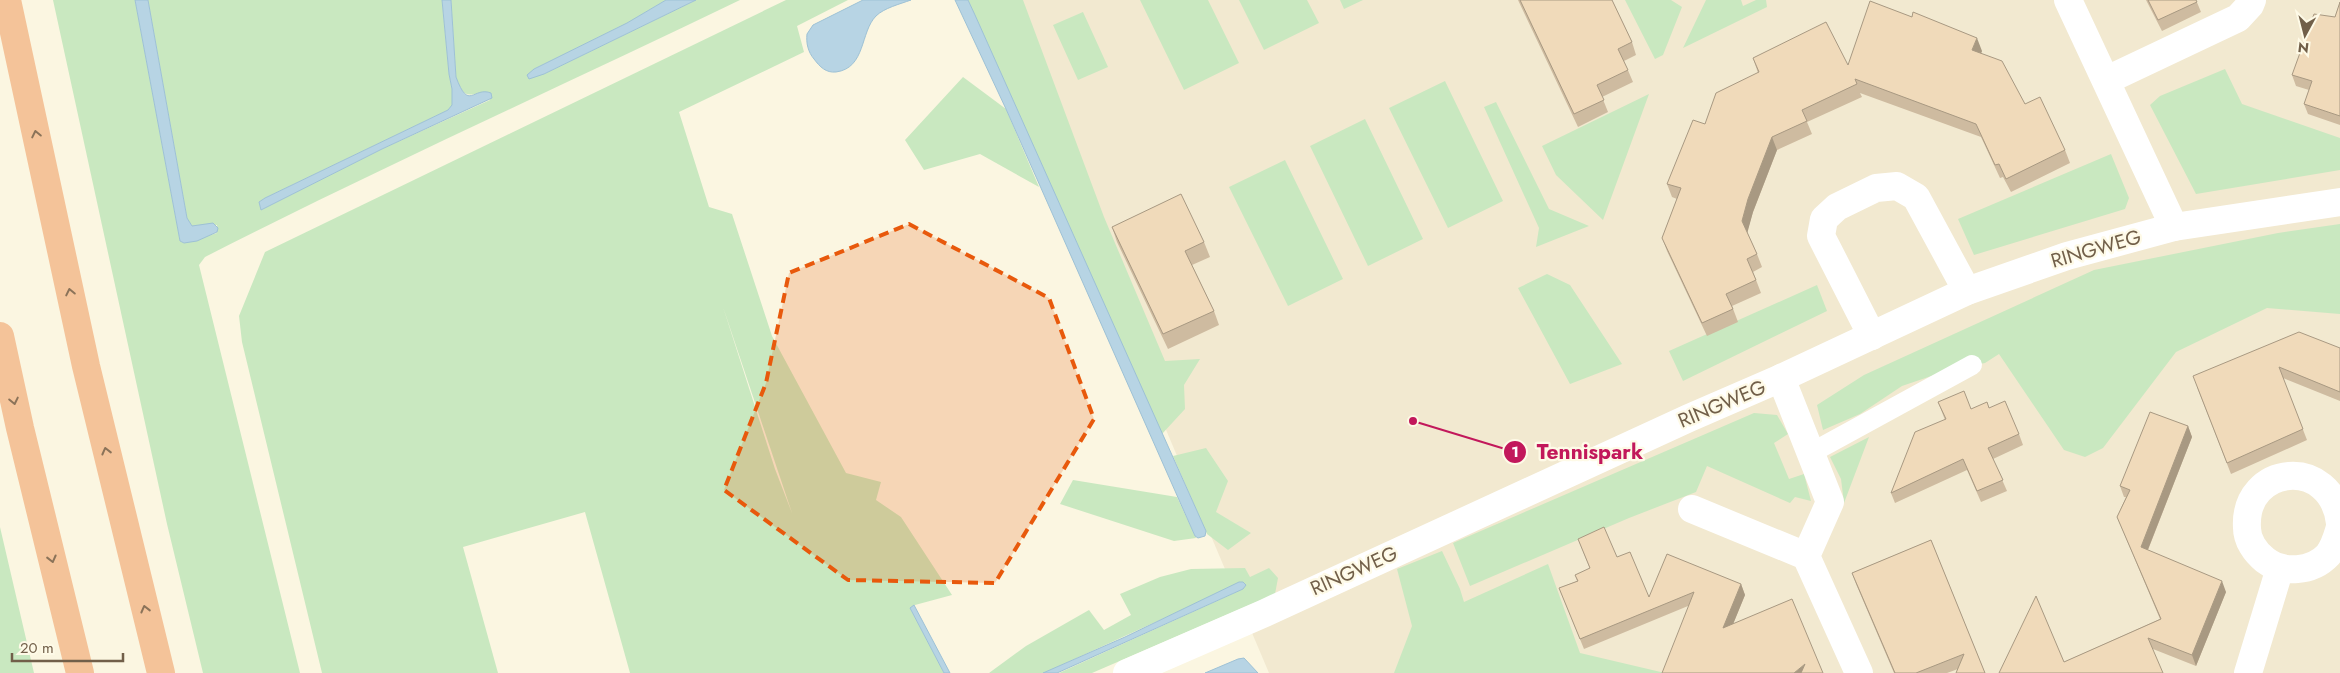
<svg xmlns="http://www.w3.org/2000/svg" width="2340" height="673" font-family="Jost,sans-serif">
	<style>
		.residential { fill: #f2e9d0 }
		.green { fill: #c9e8c0; fill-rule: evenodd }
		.water { fill: #b7d4e4; stroke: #9dc1d5 }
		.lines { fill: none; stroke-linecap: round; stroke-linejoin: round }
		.service { stroke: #fff; stroke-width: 20 }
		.minor { stroke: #fff; stroke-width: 28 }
		.tertiary { stroke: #fff; stroke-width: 28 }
		.motorway { stroke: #f4c399; stroke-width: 28 }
		.wall { fill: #cebba0 }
		.shaded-wall { fill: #a89982 }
		.building { fill: #f0daba; stroke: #a89982 }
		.oneway { stroke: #8b7359 }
		.marked { fill: #e8590c; fill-opacity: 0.2; stroke: #e8590c; stroke-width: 4; stroke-dasharray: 10 6; stroke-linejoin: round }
		.labels { text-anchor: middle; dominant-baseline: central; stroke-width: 4.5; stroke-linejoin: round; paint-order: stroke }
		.street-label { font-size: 20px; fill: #715f49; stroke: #fefae7 }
		.leader { fill: none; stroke: #c2185b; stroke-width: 2 }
		.callout-dot { fill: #c2185b; stroke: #fefae7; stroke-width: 2 }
		.mark-label { font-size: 15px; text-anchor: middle; font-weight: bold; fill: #fff }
		.callout-label { font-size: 21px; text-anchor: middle; font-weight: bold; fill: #c2185b; stroke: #fefae7; stroke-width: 4.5; stroke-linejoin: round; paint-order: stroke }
	</style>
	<rect width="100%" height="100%" fill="#fbf6e1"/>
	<!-- residential -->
	<path class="residential" d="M984 0H2340V673H1269Z"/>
	<!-- green -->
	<path class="green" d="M53 0H135L180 241 184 243 217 233V225L192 226 187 218 148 0H442L449 74 452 89V106L448 110 265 198 259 202 261 210 382 149 490 100 489 92C467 94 465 101 456 77L451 0H666L628 23 534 69 544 74 696 0H740C562 86 381 167 205 257L199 265 300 673H203L167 524Z
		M786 0H848L797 26 804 52 679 112 709 207 732 214 772 336 846 473 881 482 876 500 901 517 952 595 915 605 910 608 944 673H630L585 512 463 547 498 673H322L242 342 239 316 265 252ZM723 307 792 513 775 469Z
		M968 0H1023L1104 217 1165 361 1200 359 1184 385 1185 409 1162 434Z
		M1140 0H1208L1239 63 1184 90Z
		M1239 0H1307L1319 23 1264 50Z
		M1340 0H1363L1344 9Z
		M1625 0H1671L1682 7 1663 55 1655 59Z
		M1706 0H1741L1743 6 1756 0H1766L1767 7 1683 48Z
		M1083 12 1108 67 1078 80 1053 25Z
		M2225 69 2242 104 2340 138V170L2196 194 2150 105 2160 96Z
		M963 77 1006 109 1039 187 980 154 924 170 905 140Z
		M1445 81 1503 201 1448 228 1389 108Z
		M1649 94 1603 220 1556 175 1542 146Z
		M1496 102 1549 209 1589 226 1536 247 1539 228 1484 107Z
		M1365 119 1423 239 1368 266 1310 146Z
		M2111 154 2129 198 2125 209 1974 255 1958 219Z
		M1285 160 1343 279 1288 306 1229 187Z
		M2340 224V314L2267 308 2176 352 2103 448 2085 457 2064 450 1999 354 1985 363 1949 370 1902 386 1860 414 1823 430 1817 405 1864 375 2094 270 2278 233Z
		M1547 274 1570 285 1622 364 1570 384 1518 288Z
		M1817 285 1827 311 1683 381 1669 351Z
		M1754 413 1777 415 1788 434 1774 443 1789 479 1804 474 1811 501 1795 497 1790 503 1707 466 1696 492 1629 518 1470 586 1453 543Z
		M1869 437 1844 503 1841 479 1830 457Z
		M1206 448 1228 481 1216 512 1251 533 1228 550 1207 534 1173 456Z
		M1073 480 1177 497 1196 538 1174 541 1060 504Z
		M0 527 34 673H0Z
		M1442 551 1460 589 1464 602 1548 564 1580 653 1665 673H1394L1412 626 1397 569Z
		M1245 568 1250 577 1269 568 1278 578 1275 594 1092 673H1059L1243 589V582L1044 673H989L1026 646 1089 610 1104 630 1131 615 1120 594 1160 577 1191 569Z"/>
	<!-- water -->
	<path class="water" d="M135 0H148L187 218 192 226 213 223 218 228 217 232 197 241 184 243 180 241Z
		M442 0H451L456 77C469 112 473 86 491 93L492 98 382 149 261 210 259 202 265 198 448 110 452 105V89L449 74Z
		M666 0H696L544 74 529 79 527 75 534 69 627 23Z
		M863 0H911C900 4 884 8 876 16 860 32 866 68 836 72 826 73 820 67 814 59 808 52 806 43 807 34L813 25Z
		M955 0H968L975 15 1206 531 1205 536 1198 538 1195 536 1006 109Z
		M1239 582H1243L1246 585 1243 589 1057 673H1043L1125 637Z
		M914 605 950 673H944L910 608Z
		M1244 658 1258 673H1205L1238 659Z"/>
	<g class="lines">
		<!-- service -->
		<path class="service" d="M1811 453 1972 365"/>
		<!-- minor -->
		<path class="minor" d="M2068 0 2174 227
			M2107 80 2238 18 2250 5 2252 0
			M1872 336 1821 236 1824 219 1837 207 1876 188 1897 186 1916 197 1967 291
			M1781 378 1830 502 1806 556
			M1692 509 1806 556 1859 673
			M2340 523C2332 455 2243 464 2247 528 2247 540 2255 552 2265 560 2283 574 2312 572 2328 555 2335 546 2337 537 2340 527
			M2248 673 2280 568"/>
		<!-- tertiary -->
		<path class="tertiary" d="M1127 673 1265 613 1689 418 1781 378 1967 291 2067 256 2174 227 2340 202"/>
		<!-- motorway -->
		<path class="motorway" d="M7 0 86 366 161 673
			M0 336 20 428 80 673"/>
	</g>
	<!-- wall -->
	<path class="wall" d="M1518 0H1612L1632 42 1636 55 1624 61 1633 82 1602 97 1608 112 1578 127Z
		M2146 0H2196L2201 12 2162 31Z
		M2340 2V125L2308 114 2304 104 2309 90 2296 86 2292 75 2335 17Z
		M1982 51 1981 53 2065 150 2070 163 2011 192 2003 177 2000 178 1981 137 1860 93 1862 97 1807 122 1812 134 1777 150 1753 212 1747 232 1757 254 1762 267 1753 272 1761 293 1732 306 1738 322 1707 336 1667 251 1662 238 1677 199 1672 197 1667 184 1705 124 1758 73 1753 58 1848 65Z
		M1112 227 1204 242 1210 257 1192 265 1214 311 1219 325 1168 349 1117 242Z
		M2340 348V401L2283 378 2307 440 2231 474 2197 387Z
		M1938 402 1971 409 1989 408 2019 434 2023 445 1993 459 2007 491 1981 502 1967 470 1895 503 1891 493 1945 420Z
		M2188 426 2192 437 2148 550 2226 592 2196 666 2153 649 2064 662 2160 619 2117 517 2126 497H2124L2120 486Z
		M1578 539 1617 557 1649 597 1741 584 1745 595 1733 624 1823 673 1688 606 1584 649 1559 588 1577 581 1575 575 1590 569Z
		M1931 540 1985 673 1958 669 1947 673H1894L1856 584 1852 573Z"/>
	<!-- shaded-wall -->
	<path class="shaded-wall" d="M1977 38 1982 51 1977 63 1972 50Z
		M1772 137 1777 150 1753 212 1747 234 1742 221 1748 199Z
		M2188 426 2192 437 2145 557 2141 547Z
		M2222 581 2226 592 2196 666 2192 655Z
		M1741 584 1745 595 1727 639 1723 628Z
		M1805 664 1808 673H1794Z"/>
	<!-- building -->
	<path class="building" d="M1520 0H1612L1632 42 1618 49 1628 70 1597 85 1604 100 1574 114Z
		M2148 0H2196L2197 2 2158 20Z
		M1870 1 1912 17 1913 12 1977 38 1972 50 2002 61 2025 104 2040 97 2065 150 2006 179 1999 164 1995 165 1976 124 1855 79 1857 84 1802 110 1807 121 1772 137 1748 199 1742 221 1757 254 1747 259 1756 280 1726 294 1733 309 1702 323 1662 238 1681 188 1667 184 1693 120 1705 124 1716 93 1759 72 1753 58 1826 22 1848 65Z
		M2340 2V116L2304 104 2312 81 2292 75 2314 14 2335 17Z
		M1181 194 1204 242 1185 251 1214 311 1163 334 1112 227Z
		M2299 332 2340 348V392L2279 367 2303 429 2227 463 2193 376Z
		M1964 391 1971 409 1987 402 1989 408 2005 401 2019 434 1988 448 2003 480 1977 491 1963 459 1891 493 1915 432 1946 419 1938 402Z
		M2150 412 2188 426 2141 547 2222 581 2192 655 2148 638 2163 673H1999L2036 596 2064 662 2161 619 2117 517 2130 490 2120 486Z
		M1604 527 1617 557 1630 552 1649 597 1667 554 1741 584 1723 628 1792 599 1823 673H1801L1805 664 1794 673H1662L1694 592 1580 639 1559 588 1578 581 1575 575 1590 568 1578 539Z
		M1931 540 1985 673H1956L1964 654 1916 673H1895L1852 573Z"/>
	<!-- one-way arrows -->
	<defs><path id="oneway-chevron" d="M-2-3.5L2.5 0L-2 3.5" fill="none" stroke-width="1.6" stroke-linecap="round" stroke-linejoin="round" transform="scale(1.25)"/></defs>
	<g class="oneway">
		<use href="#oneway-chevron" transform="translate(36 134) rotate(-102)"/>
		<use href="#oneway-chevron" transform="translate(70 292) rotate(-102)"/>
		<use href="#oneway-chevron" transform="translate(14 401) rotate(78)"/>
		<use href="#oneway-chevron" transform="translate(106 451) rotate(-104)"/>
		<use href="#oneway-chevron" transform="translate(52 559) rotate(76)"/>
		<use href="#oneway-chevron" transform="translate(145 609) rotate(-104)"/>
	</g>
	<!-- marked area -->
	<path class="marked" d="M909 224 1049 298 1094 419 995 583 848 580 724 490 766 383 789 273Z"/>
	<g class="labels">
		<!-- street labels -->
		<g class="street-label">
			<text transform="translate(2096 249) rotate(-16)">RINGWEG</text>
			<text transform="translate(1722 404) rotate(-23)">RINGWEG</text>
			<text transform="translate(1354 571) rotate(-24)">RINGWEG</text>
		</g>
	</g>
	<!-- callouts -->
	<path class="leader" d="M1413 421L1515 452"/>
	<g class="callout-dot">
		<circle cx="1413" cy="421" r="5"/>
		<circle cx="1515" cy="452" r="12"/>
	</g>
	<g class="mark-label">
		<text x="1515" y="457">1</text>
	</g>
	<g class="callout-label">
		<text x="1590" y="459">Tennispark</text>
	</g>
	<!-- north arrow -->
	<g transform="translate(2305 35) rotate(187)" stroke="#fefae7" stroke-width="4" paint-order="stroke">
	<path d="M0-4L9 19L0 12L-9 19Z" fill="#715f49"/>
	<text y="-8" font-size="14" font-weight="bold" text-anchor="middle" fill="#715f49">N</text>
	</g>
	<!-- scale -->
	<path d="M12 653v8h111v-8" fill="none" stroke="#715f49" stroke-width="2.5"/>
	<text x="20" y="653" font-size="15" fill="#715f49" stroke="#fefae7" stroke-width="4" paint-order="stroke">20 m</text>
</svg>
